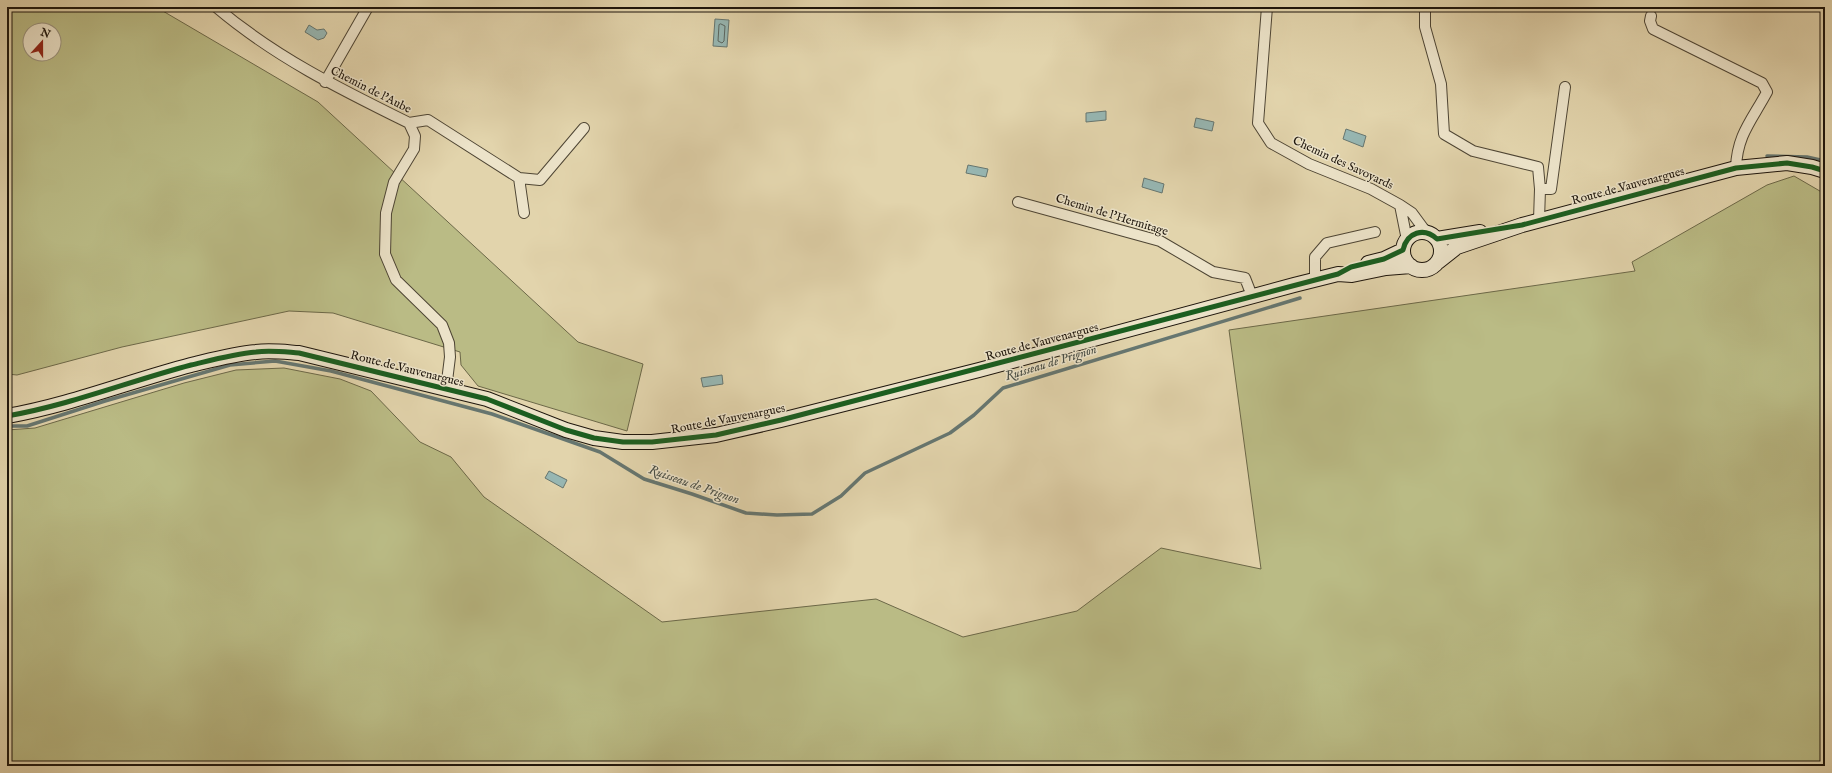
<svg xmlns="http://www.w3.org/2000/svg" width="1832" height="773" font-family="'IM FELL English',serif">
	<style>
		.green { fill: #babb85; stroke: #6c6848; fill-rule: evenodd }
		.water { fill: #97b7b3; stroke: #667670 }
		.lines { fill: none; stroke-linecap: round; stroke-linejoin: round }
		.shore { stroke: #5a6660; stroke-width: 1 }
		.stream { stroke: #667670; stroke-width: 3.5 }
		.minor-casing { stroke: #4e4534; stroke-width: 12 }
		.secondary-casing { stroke: #1d150c; stroke-width: 16 }
		.minor { stroke: #ece3c9; stroke-width: 10 }
		.secondary { stroke: #ece3c9; stroke-width: 14 }
		.cycleway-casing { stroke: #ece3c9; stroke-width: 8 }
		.cycleway { stroke: #1b5e20; stroke-width: 5 }
		.labels { text-anchor: middle; dominant-baseline: central; stroke-width: 3; stroke-linejoin: round; paint-order: stroke }
		.street-label { font-size: 12px; fill: #1d150c; stroke: #ece3c9 }
		.water-label { font-size: 13px; font-style: italic; fill: #484e46; stroke: #ece3c9 }
	</style>
	<rect width="100%" height="100%" fill="#e2d4ac"/>
	<filter id="stains"><feTurbulence type="fractalNoise" baseFrequency=".005" numOctaves="4"/><feColorMatrix values="0 0 0 0 .2 0 0 0 0 .09 0 0 0 0 .02 0 0 0 .5 -.17"/></filter>
	<radialGradient id="worn" r=".72"><stop offset=".6" stop-color="#630" stop-opacity="0"/><stop offset="1" stop-color="#630" stop-opacity=".3"/></radialGradient>
	<!-- green -->
	<path class="green" d="M7 7H156L318 102 578 342 643 364 627 431 478 386 461 365 460 352 333 313 289 311 122 347 17 375 7 374ZM30 30H54V54H30Z
		M1794 176 1825 194V766H7V430L35 428 184 383 236 370 284 368 340 379 371 391 420 442 451 457 484 497 662 622 876 599 963 637 1077 611 1161 548 1261 569 1229 330 1635 271 1632 262 1767 185Z"/>
	<!-- water -->
	<path class="water" d="M715 19 729 20 727 47 713 46Z
		M309 25 317 30 324 29 327 33 324 38 318 40 305 32Z
		M1106 111V120L1086 122V113Z
		M1196 118 1214 122 1212 131 1194 127Z
		M1346 129 1366 136 1363 147 1343 139Z
		M968 165 988 169 986 177 966 173Z
		M1144 178 1164 184 1162 193 1142 187Z
		M722 375 723 384 703 387 701 378Z
		M549 471 567 480 563 488 545 478Z"/>
	<g class="lines">
		<!-- shore -->
		<path class="shore" d="M721 24 725 26 724 41 722 43 718 41 719 25Z"/>
		<!-- stream -->
		<path class="stream" d="M1767 156 1807 157 1825 161
			M9 426H27L105 401 230 365 275 361 331 371 492 414 600 452 644 479 692 494 746 513 777 515 812 514 841 496 865 473 950 433 974 415 1003 388 1300 298"/>
		<!-- minor casing -->
		<g class="minor-casing">
			<path id="minor" d="M216 7C275 57 340 89 409 123L415 136 414 149 394 182 386 213 385 254 396 280 442 325 449 343 450 357 446 389
				M1267 7 1258 123 1271 143 1309 164 1371 189 1400 205 1412 213 1426 232
				M1425 7V27L1441 84 1444 134 1473 151 1538 167 1540 189 1539 220
				M1651 16 1650 21 1653 29 1762 83 1767 92C1752 120 1737 135 1736 168
				M325 82 368 7
				M409 123 428 120 519 178 524 213
				M519 178 540 180 584 128
				M1540 189H1551L1565 87
				M1018 202 1160 241 1213 272 1245 278 1252 296
				M1400 205 1407 240
				M1315 280V257L1327 243 1375 232"/>
		</g>
		<!-- secondary casing -->
		<g class="secondary-casing">
			<path id="secondary" d="M1403 251a19 19 0 1 1 38 0a19 19 0 1 1-38 0Z
				M1437 239 1480 232
				M1438 262 1457 247 1522 225 1736 168 1787 163 1812 167 1825 171
				M1368 263 1384 259 1403 250
				M7 416C70 405 130 381 191 365 212 360 234 354 256 352 270 350 285 352 299 353L487 399 566 430 594 438 623 442H652L716 435 781 420 979 370 1294 285 1338 274 1352 275 1386 268 1411 266"/>
		</g>
		<!-- minor -->
		<use href="#minor" class="minor"/>
		<!-- secondary -->
		<use href="#secondary" class="secondary"/>
		<!-- cycleway casing -->
		<g class="cycleway-casing">
			<path id="cycleway" d="M7 416C70 405 130 381 191 365 212 360 234 354 256 352 270 350 285 352 299 353L487 399 566 430 594 438 623 442H652L716 435 781 420 1338 274 1351 267 1384 259 1403 250C1407 232 1424 227 1437 239L1522 225 1736 168 1787 163 1812 167 1825 171"/>
		</g>
		<!-- cycleway -->
		<use href="#cycleway" class="cycleway"/>
	</g>
	<g class="labels">
		<!-- street labels -->
		<g class="street-label">
			<text transform="translate(371 90) rotate(27)">Chemin de l'Aube</text>
			<text transform="translate(1343 163) rotate(25)">Chemin des Savoyards</text>
			<text transform="translate(1628 186) rotate(-15)">Route de Vauvenargues</text>
			<text transform="translate(1112 215) rotate(17)">Chemin de l'Hermitage</text>
			<text transform="translate(1042 342) rotate(-15)">Route de Vauvenargues</text>
			<text transform="translate(407 369) rotate(14)">Route de Vauvenargues</text>
			<text transform="translate(728 419) rotate(-11)">Route de Vauvenargues</text>
		</g>
		<!-- water labels -->
		<g class="water-label">
			<text transform="translate(1051 363) rotate(-17)">Ruisseau de Prignon</text>
			<text transform="translate(694 485) rotate(19)">Ruisseau de Prignon</text>
		</g>
	</g>
	<!-- margin -->
	<rect width="1832" height="773" fill="none" stroke="#e2d4ac" stroke-width="24"/>
	<rect x="8" y="8" width="1816" height="757" fill="none" stroke="#1d150c" stroke-width="2"/>
	<rect x="12" y="12" width="1808" height="749" fill="none" stroke="#1d150c"/>
	<!-- north arrow -->
	<g transform="translate(42 42) rotate(21)"><circle r="19" fill="#ece3c9" stroke="#99917d"/>
	<path d="M0-3L7 15L0 10L-7 15Z" fill="#8f2418"/>
	<text y="-6" font-size="11" font-weight="bold" text-anchor="middle" fill="#1d150c">N</text>
	</g>
	<rect width="100%" height="100%" filter="url(#stains)"/>
	<rect width="100%" height="100%" fill="url(#worn)"/>
</svg>
